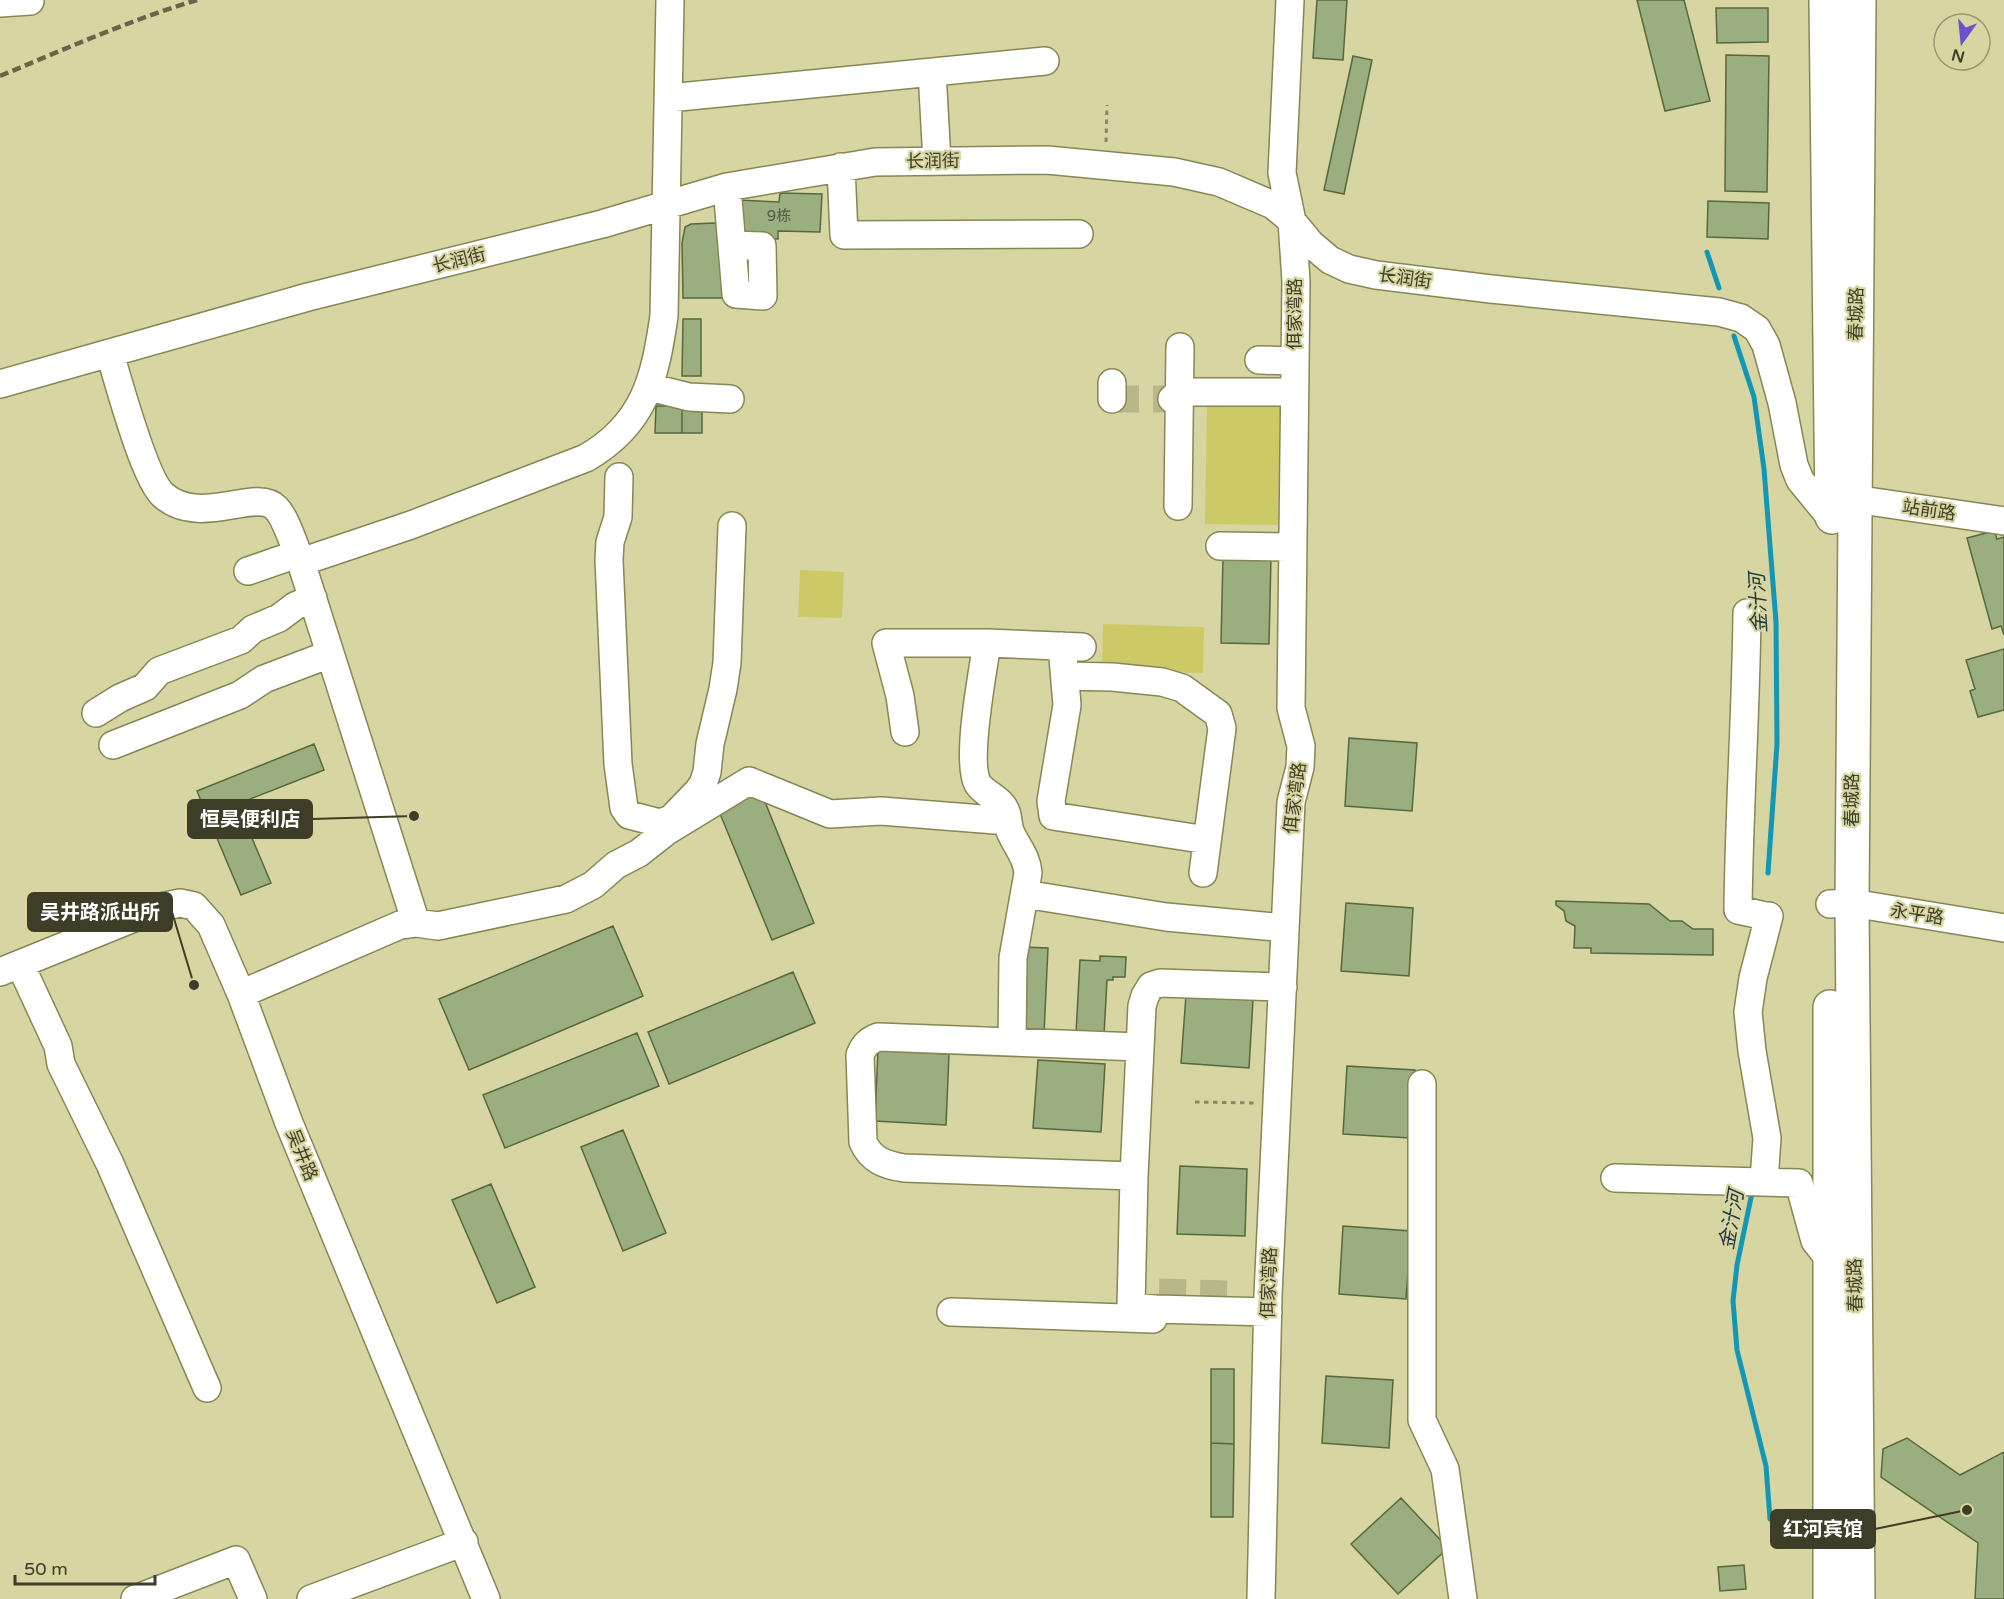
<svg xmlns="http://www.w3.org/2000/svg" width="2004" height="1599" font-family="'Varela Round','Noto Sans SC',sans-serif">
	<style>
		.green { fill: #cec967 }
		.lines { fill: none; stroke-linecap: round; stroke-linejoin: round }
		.stream { stroke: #1397b5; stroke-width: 5 }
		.building { fill: #9bae80; stroke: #57683c; stroke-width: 1.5 }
		.minor-tunnel { stroke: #b8b78a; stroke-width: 27; stroke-dasharray: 27 14; stroke-linecap: butt }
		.minor-casing { stroke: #888655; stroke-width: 30 }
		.major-casing { stroke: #888655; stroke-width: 36 }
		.path { stroke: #898864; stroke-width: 3; stroke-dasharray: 4.5 4.5; stroke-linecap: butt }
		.minor { stroke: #fff; stroke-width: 27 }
		.major { stroke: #fff; stroke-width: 33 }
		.rail { stroke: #676649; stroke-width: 4.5; stroke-dasharray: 9 4.5; stroke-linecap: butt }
		.labels { text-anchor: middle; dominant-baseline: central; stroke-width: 4.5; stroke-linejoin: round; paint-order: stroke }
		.number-label { font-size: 15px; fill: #55593e }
		.street-label { font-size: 18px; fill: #3e3d28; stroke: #d7d6a2 }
		.water-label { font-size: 20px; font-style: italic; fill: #203842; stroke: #d7d6a2 }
		.leader { fill: none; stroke: #3e3d28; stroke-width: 2 }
		.callout-dot { fill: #3e3d28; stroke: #d7d6a2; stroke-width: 2 }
		.callout { fill: #3e3d28; stroke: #3e3d28; stroke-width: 2 }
		.callout-label { font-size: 20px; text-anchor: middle; font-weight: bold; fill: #fff }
	</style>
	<rect width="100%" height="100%" fill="#d7d6a2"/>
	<!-- green -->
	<path class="green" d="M1207 402 1280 403 1278 525 1205 524Z
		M800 570 844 572 842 618 798 617Z
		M1103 624 1204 627 1203 673 1102 670Z"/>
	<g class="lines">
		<!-- stream -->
		<path class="stream" d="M1707 252 1719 288
			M1734 336 1754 397 1764 469 1776 622 1777 744 1768 873
			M1753 1188 1737 1265 1733 1301 1737 1350 1766 1466 1770 1519"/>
	</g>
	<!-- building -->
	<path class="building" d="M1317 0H1347L1343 60 1313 58Z
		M1637 0H1684L1710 101 1665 111Z
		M1716 8H1768V42L1717 43Z
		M1726 55 1769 56 1767 192 1725 191Z
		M1353 56 1372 60 1344 194 1324 190Z
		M780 193 822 194 820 232 778 231V239L737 238 738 200 779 202Z
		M1708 201 1769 203 1768 239 1707 237Z
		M714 223 720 226 723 298H683L682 243 685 227 691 224Z
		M683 319H701V376H682Z
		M656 406H682V433H655Z
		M682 406 702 407V433H682Z
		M1994 531 1997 539 2004 537V635L2001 626 1992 629 1967 538Z
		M1223 556 1271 557 1269 644 1221 643Z
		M2004 649V710L1978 717 1970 691 1975 689 1966 660Z
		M1349 738 1417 743 1412 811 1345 806Z
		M314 744 324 770 207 816 197 791Z
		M759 787 814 923 772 940 716 804Z
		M238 805 271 883 241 895 208 817Z
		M1556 901 1649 904 1670 921H1682L1693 929H1713V955L1591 953V948H1574L1575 926 1566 921 1564 911 1556 905Z
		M1346 903 1413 908 1409 976 1341 971Z
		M613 926 643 996 469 1070 439 999Z
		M1022 947 1048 948 1044 1034 1018 1033Z
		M1100 956 1126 957 1125 977H1113V980H1107L1104 1035 1076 1033 1080 960 1100 961Z
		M793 972 815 1023 669 1084 648 1032Z
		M1186 995 1253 1000 1249 1068 1181 1063Z
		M637 1033 659 1086 505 1148 483 1095Z
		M878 1050 949 1054 946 1125 875 1121Z
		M1038 1060 1105 1064 1101 1132 1033 1128Z
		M1347 1066 1415 1070 1410 1138 1343 1134Z
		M623 1130 666 1233 623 1251 581 1147Z
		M1180 1166 1247 1169 1245 1236 1177 1234Z
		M491 1184 535 1287 497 1303 452 1200Z
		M1343 1226 1411 1231 1406 1299 1339 1294Z
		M1211 1369H1234V1444L1211 1443Z
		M1326 1376 1393 1380 1389 1448 1322 1443Z
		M1907 1438 1960 1475 2004 1452V1599H1975L1978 1543 1881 1477 1883 1449Z
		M1211 1443 1234 1444 1233 1517H1211Z
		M1401 1498 1448 1548 1398 1594 1351 1544Z
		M1744 1565 1746 1589 1720 1591 1718 1567Z"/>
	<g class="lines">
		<!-- minor-tunnel -->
		<path class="minor-tunnel" d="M1112 399H1172
			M1159 1292 1227 1294"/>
		<!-- minor casing -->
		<g class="minor-casing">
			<path id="minor" d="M0 3 30 1
				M932 72 937 161
				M669 98 1045 61
				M841 167 844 235 1079 234
				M727 187 736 294 763 296 762 246 732 245
				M110 354C119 383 144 478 163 495 200 528 256 487 276 508 286 518 295 548 301 562L416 923
				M1259 360 1294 361
				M0 384 308 297 602 224 727 187 875 162 1047 160 1174 172 1219 182 1273 205 1292 221 1311 244 1330 260 1349 269 1376 275 1491 289 1719 312 1741 318 1757 329 1766 345 1782 403 1794 465 1800 480 1832 519
				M649 387 689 397 730 399
				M1112 399V383
				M1172 399 1179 392H1294
				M619 477 618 517 610 542 609 560 618 764 624 808 629 815 660 823 671 819 698 791 703 784 707 772 710 744 723 689 727 663 732 526
				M1854 499 2004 521
				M1178 506 1180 347
				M1220 546 1292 547
				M301 562 411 525 586 458C645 424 655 378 664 316L670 0
				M248 571 297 554
				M1747 613C1746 713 1739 811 1738 910L1761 915
				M987 643C983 671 965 762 978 784 984 793 996 797 1002 805 1009 813 1007 822 1010 831 1016 846 1027 856 1028 873L1013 958 1012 1042
				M1062 646 1067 705 1051 801 1053 816 1207 840
				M1065 676 1112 677 1162 682 1182 688 1218 714 1222 728 1203 873
				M96 713 120 698 145 687 159 671 241 640 253 629 279 618 295 606 313 598
				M905 732 900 696 886 643H987L1082 647
				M113 745 240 695 264 679 330 654
				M1031 895 1166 917 1285 928
				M1830 904 1852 903 2004 928
				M20 964 58 1046 61 1064 110 1164 207 1388
				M0 972 161 907 180 903 194 906 211 925 241 994 289 1123 486 1599
				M241 994 400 925 416 923 438 926 566 899 593 885 616 865 639 853 667 831 749 781 830 814 881 811 1008 821
				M1422 1084V1420L1445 1469 1463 1599
				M1134 1176 904 1168C885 1165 871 1160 863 1142L860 1055C864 1045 868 1041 878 1037L1139 1047
				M1615 1178 1799 1183 1815 1241 1830 1260
				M1764 1181 1767 1138 1752 1051 1748 1012 1753 978 1769 916
				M951 1312 1153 1319
				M1268 1312 1156 1309 1131 1307 1134 1176 1142 1006 1145 996 1151 986 1160 983 1283 987
				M135 1599 236 1560 253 1599
				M311 1599 464 1542
				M1261 1599 1268 1295 1291 802 1300 767 1301 746 1291 708 1296 281 1292 221 1282 173 1290 0"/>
		</g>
		<!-- major casing -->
		<g class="major-casing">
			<path id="major" d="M1826 0 1832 517
				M1830 1599V1007
				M1858 1599 1852 903 1859 0"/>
		</g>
		<!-- path -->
		<path class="path" d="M1106 142 1107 105
			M1195 1102 1256 1103"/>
		<!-- minor -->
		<use href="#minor" class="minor"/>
		<!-- major -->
		<use href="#major" class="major"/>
		<!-- rail -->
		<path class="rail" d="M0 76C65 49 130 20 197 0"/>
	</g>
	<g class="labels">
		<!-- number labels -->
		<g class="number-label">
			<text x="779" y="216">9栋</text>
		</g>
		<!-- street labels -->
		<g class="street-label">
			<text transform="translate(933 161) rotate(-1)">长润街</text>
			<text transform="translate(459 260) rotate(-14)">长润街</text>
			<text transform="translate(1405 278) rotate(8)">长润街</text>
			<text transform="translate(1295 314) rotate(-90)">佴家湾路</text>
			<text transform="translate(1856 314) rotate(-89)">春城路</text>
			<text transform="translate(1929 510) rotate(8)">站前路</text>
			<text transform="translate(1295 798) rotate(-83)">佴家湾路</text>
			<text transform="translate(1852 800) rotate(-90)">春城路</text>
			<text transform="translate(1917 914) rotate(9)">永平路</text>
			<text transform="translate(302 1155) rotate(68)">吴井路</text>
			<text transform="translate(1269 1283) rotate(-88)">佴家湾路</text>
			<text transform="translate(1855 1285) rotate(-91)">春城路</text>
		</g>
		<!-- water labels -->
		<g class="water-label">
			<text transform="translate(1759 603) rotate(-93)">金汁河</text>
			<text transform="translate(1732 1220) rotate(-80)">金汁河</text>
		</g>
	</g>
	<!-- callouts -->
	<path class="leader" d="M414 816L312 819M194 985L172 912M1967 1510L1875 1529"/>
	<g class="callout-dot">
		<circle cx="414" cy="816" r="6"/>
		<circle cx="194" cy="985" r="6"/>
		<circle cx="1967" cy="1510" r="6"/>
	</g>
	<g class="callout">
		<rect x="188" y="800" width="124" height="38" rx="6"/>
		<rect x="28" y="893" width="144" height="38" rx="6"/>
		<rect x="1771" y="1510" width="104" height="38" rx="6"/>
	</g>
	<g class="callout-label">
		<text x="250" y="826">恒昊便利店</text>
		<text x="100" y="919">吴井路派出所</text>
		<text x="1823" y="1536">红河宾馆</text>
	</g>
	<!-- north arrow -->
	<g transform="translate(1962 42) rotate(195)"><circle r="28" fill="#d7d6a2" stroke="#9a9971" stroke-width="1.5"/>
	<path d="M0-4.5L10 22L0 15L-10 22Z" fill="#6853cc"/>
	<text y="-9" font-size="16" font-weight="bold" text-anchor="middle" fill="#3e3d28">N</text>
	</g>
	<!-- scale -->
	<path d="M15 1575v9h140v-9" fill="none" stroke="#3e3d28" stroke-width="3"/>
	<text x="24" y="1575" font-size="18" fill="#3e3d28" stroke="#d7d6a2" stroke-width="4.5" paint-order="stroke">50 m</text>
</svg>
